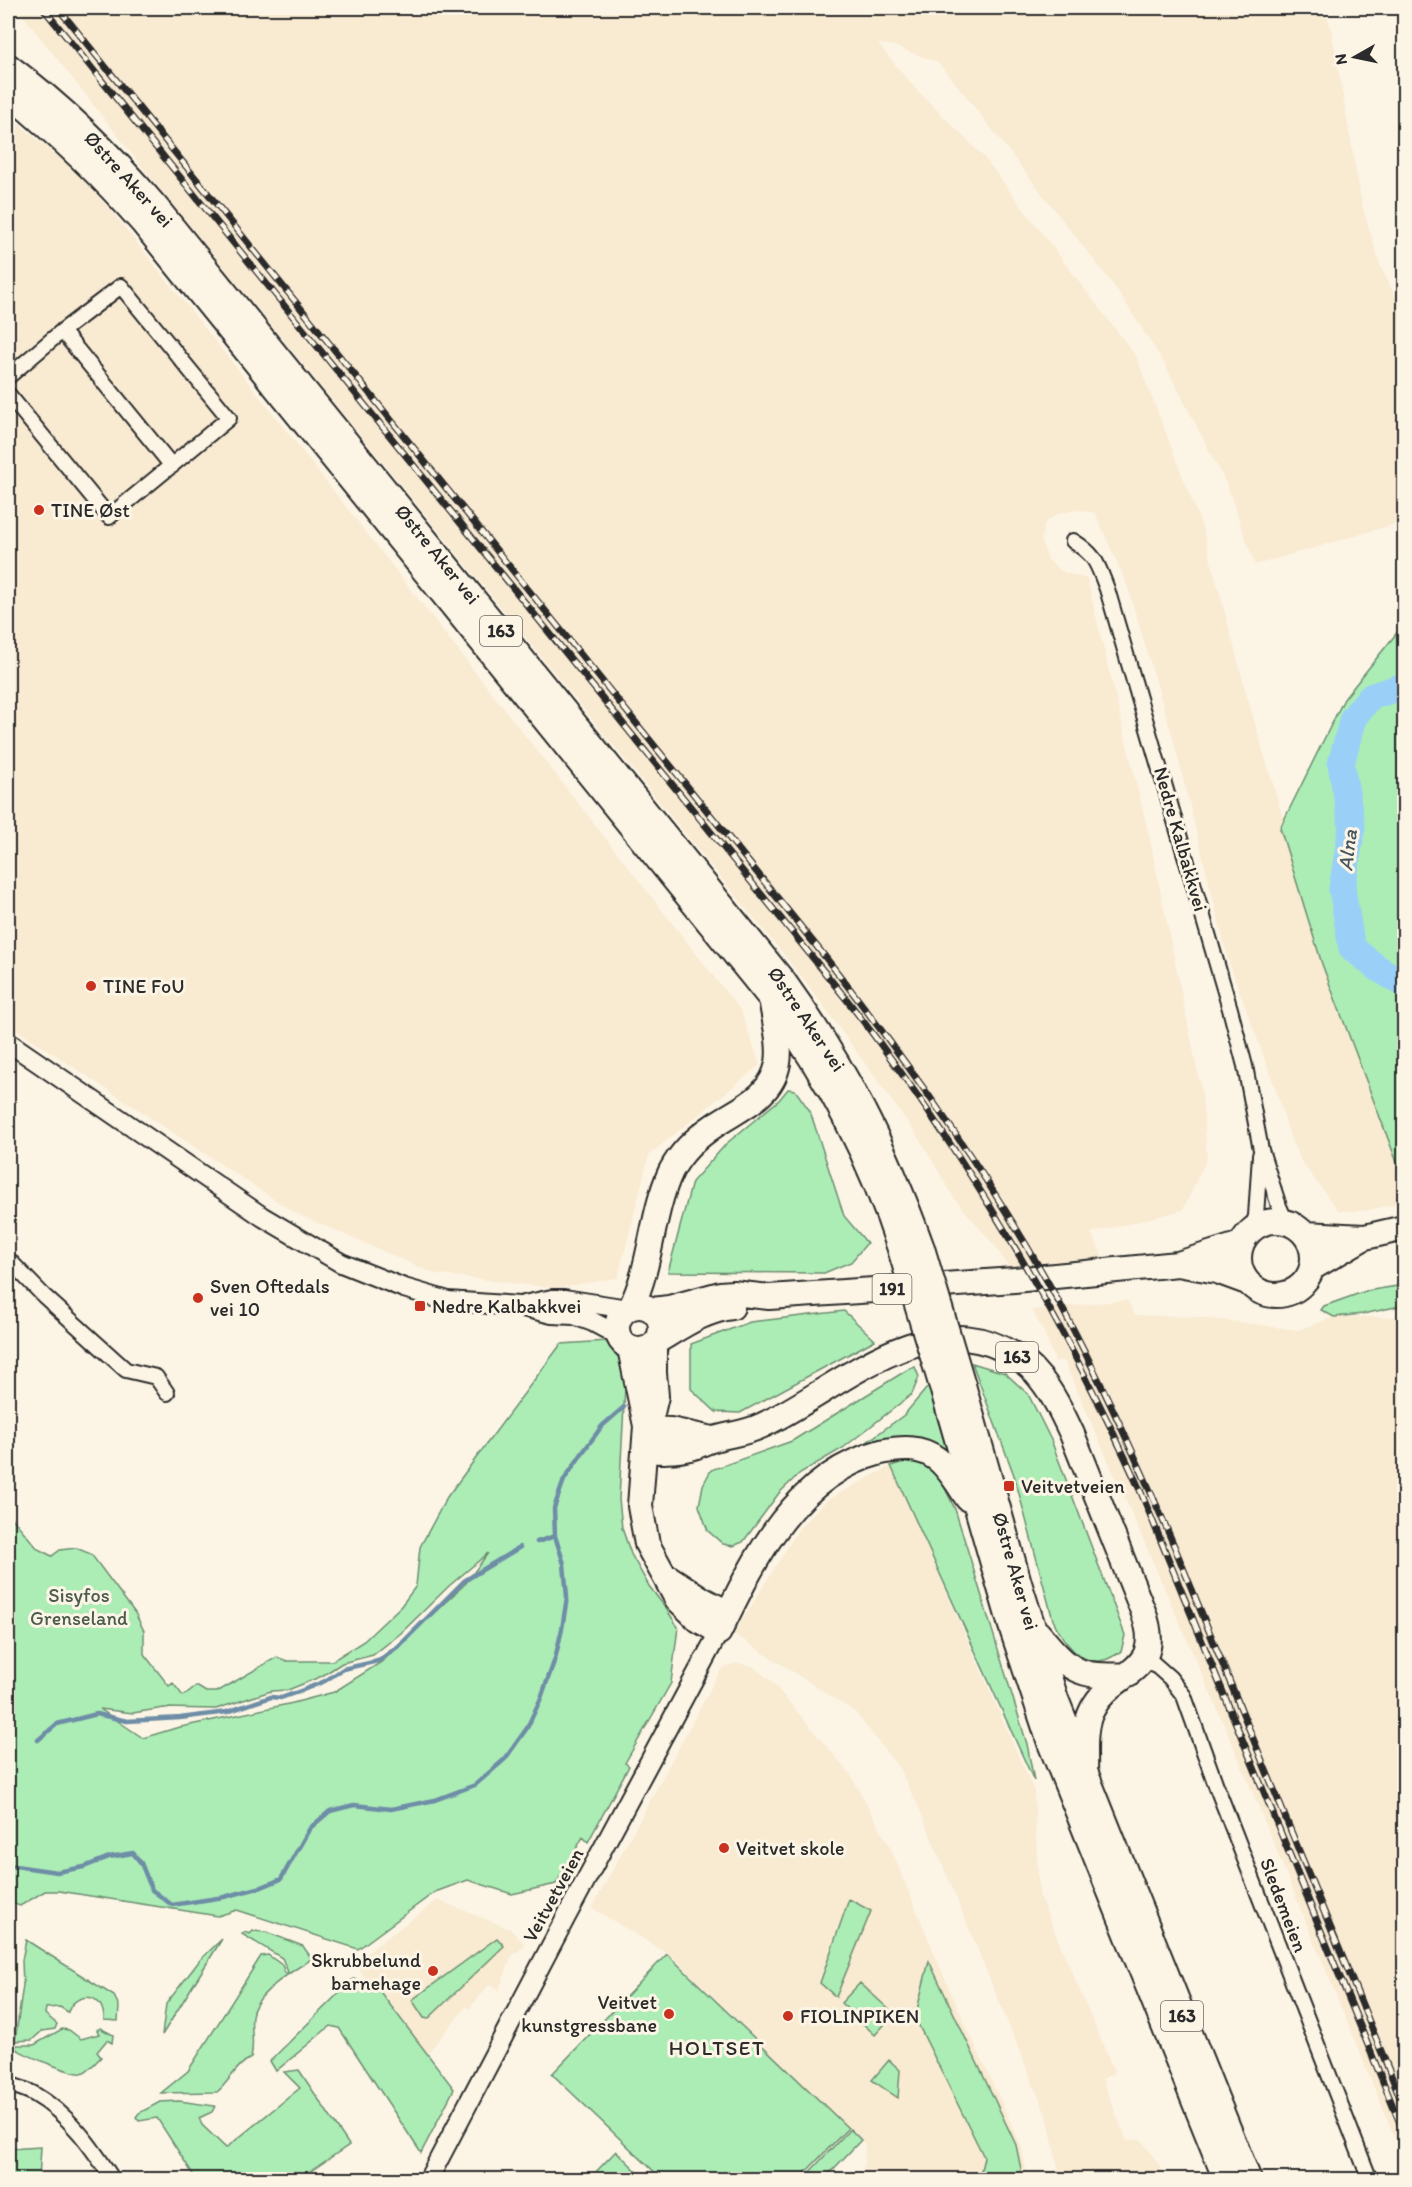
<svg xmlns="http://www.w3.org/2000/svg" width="1412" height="2187" font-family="Itim,sans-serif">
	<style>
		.built { fill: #f9ead2 }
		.green { fill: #acedb6; stroke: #6c8c70; stroke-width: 1.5; fill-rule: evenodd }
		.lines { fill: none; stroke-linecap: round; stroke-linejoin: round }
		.stream { stroke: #6e8da6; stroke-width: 4.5 }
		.river { stroke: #9acff8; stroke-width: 27 }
		.street-casing { stroke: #2b2b2b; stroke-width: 18 }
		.secondary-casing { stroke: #2b2b2b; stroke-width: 22 }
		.highway-casing { stroke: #2b2b2b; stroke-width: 28 }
		.street { stroke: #fcf5e5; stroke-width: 14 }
		.secondary { stroke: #fcf5e5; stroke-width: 18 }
		.highway { stroke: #fcf5e5; stroke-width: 24 }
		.rail-casing { stroke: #2b2b2b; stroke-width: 7 }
		.rail { stroke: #fcf5e5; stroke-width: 4.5; stroke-dasharray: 14; stroke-linecap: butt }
		.highway-bridge-casing { stroke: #2b2b2b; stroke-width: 28; stroke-linecap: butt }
		.highway-bridge { stroke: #fcf5e5; stroke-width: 24 }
		.poi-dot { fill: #c8321e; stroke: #fcf5e5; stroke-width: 2 }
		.labels { text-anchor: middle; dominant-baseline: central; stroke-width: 6; stroke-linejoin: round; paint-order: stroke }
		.shield { fill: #fcf5e5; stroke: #6a6863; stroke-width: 1.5 }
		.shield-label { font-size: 18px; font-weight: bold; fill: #2b2b2b }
		.street-label { font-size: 20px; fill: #2b2b2b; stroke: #fcf5e5 }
		.poi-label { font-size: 20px; fill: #2b2b2b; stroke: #fcf5e5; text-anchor: start }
		.park-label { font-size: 20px; fill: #4b5c4e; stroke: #fcf5e5 }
		.water-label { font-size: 21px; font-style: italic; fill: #47545e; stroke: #fcf5e5 }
		.neighbourhood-label { font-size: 21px; letter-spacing: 1.5px; fill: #2b2b2b; stroke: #fcf5e5 }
	</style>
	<rect width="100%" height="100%" fill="#fcf5e5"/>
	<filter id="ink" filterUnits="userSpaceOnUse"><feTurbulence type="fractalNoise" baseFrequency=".0167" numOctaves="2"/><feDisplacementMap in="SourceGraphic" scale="12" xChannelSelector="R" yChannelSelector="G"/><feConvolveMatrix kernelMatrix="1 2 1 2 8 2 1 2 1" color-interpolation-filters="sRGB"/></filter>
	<g filter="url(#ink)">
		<!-- built -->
		<path class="built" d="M17 8H1324L1331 28 1362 205 1380 265 1399 304 1404 310V519L1399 523 1255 565 1226 483 1164 363 1118 291 954 81 937 62 891 45 878 44 915 88 983 156 1136 356 1202 526 1247 696 1322 951 1404 1180V1202L1364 1211H1339L1302 1163 1291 1140 1275 1087 1229 963 1173 738 1126 582 1095 513 1078 510 1059 513 1045 523 1041 540 1048 560 1063 572 1087 579 1149 835 1202 1093 1207 1158 1183 1210 1091 1233 1103 1257 1008 1266 995 1246 954 1198 919 1138 806 982 147 173Z
			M8 115 65 162 109 208 252 387 741 1011 760 1065 649 1155 618 1278 555 1288 435 1274 295 1213 8 1024Z
			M1127 1300 1135 1315 1198 1317 1298 1330 1334 1317H1404V2160L1233 1745 1131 1512 1064 1361H1055L1044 1333 1032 1310Z
			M891 1466 1034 1791 1039 1895 1115 2073 1102 2079 1127 2141 1141 2139 1169 2179H1057L1058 2167 1048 2120 917 1803 898 1767 855 1712 734 1634 800 1527 827 1500Z
			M735 1663 753 1666 772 1682 851 1775 891 1849 948 1986 1021 2145 1028 2179H863L865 2144 673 1957 592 1908 721 1669Z
			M438 1900 510 1929 526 1945 512 1956 499 1990 489 1985 469 2009 466 2007 427 2054 375 1981 370 1984 354 1962Z"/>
		<!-- green -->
		<path class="green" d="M1404 624V1181L1322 964 1280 828 1344 699Z
			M788 1089 795 1090 810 1111 844 1216 867 1243 851 1262 824 1273 668 1272 692 1182 727 1143 779 1100Z
			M1404 1285V1304L1400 1306 1363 1314 1334 1317 1321 1310 1324 1306 1366 1291Z
			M844 1311 875 1340 740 1413 716 1412 691 1389V1344L750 1322Z
			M607 1341 626 1368 619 1499 622 1528 631 1554 649 1586 665 1607 678 1627 671 1683 625 1763 629 1766 588 1842 583 1837 556 1884 512 1894 468 1880 435 1892 358 1949 237 1910 218 1916 59 1891H45L20 1906 8 1902V1513L38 1549 52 1556 60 1550 76 1548 91 1554 135 1613 144 1631V1654L169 1686 173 1683 183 1696 196 1686 206 1692H217L277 1657 287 1661H332L364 1641 401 1606 416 1586 420 1547 447 1497 561 1344ZM488 1553 466 1583 383 1661 334 1692 293 1703 176 1728 143 1738 100 1709 133 1713 164 1708 216 1709 271 1691 288 1690 322 1676 342 1663 373 1655 401 1633 449 1586Z
			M972 1363 1005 1373 1028 1394 1051 1440 1125 1635 1121 1652C1116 1654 1110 1659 1104 1660 1079 1666 1062 1639 1053 1620L1014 1475Z
			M915 1367 919 1377 912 1394 843 1448 800 1473 779 1493 743 1542 733 1546 723 1544 708 1531 699 1506 703 1485 711 1470 792 1441 907 1370Z
			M932 1387 956 1472 875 1449 860 1447 904 1415 927 1388Z
			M906 1461C939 1465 942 1483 955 1509L1027 1744 1034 1781 891 1466Z
			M849 1899 871 1911 836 1997 820 1983Z
			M253 1931 266 1932 303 1946 312 1959C295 1969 254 1994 252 2016 250 2030 255 2042 251 2058 237 2064 229 2082 217 2092L161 2093 188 2071 261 1956 268 1955 282 1965 285 1973 288 1972 282 1958 242 1934 244 1932 250 1934Z
			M497 1938 504 1946 428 2019 424 2018 412 2000Z
			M222 1939 162 2035 166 2004 200 1960Z
			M26 1940 114 1996 119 2006 118 2021 104 2020C104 2016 103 2010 101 2006 92 1991 73 1997 68 2012L60 2007 46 2008 45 2014 57 2024 55 2029 42 2031 32 2040 15 2041 23 1985 22 1960Z
			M667 1954 848 2128 799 2179H662L552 2074Z
			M929 1961 1016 2145 1023 2179H979L984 2157 915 2018Z
			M353 1979 375 1985 454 2089 421 2153 339 2028 330 2026 276 2071 270 2061Z
			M860 1983 894 2014 875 2035 841 2003Z
			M100 2028 113 2035 112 2043 107 2040 97 2052 101 2057C96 2062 89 2071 82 2073 73 2075 23 2054 15 2048L17 2045H34L62 2029 69 2030 81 2039 99 2034 97 2030Z
			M889 2060 900 2070 898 2098 872 2080Z
			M299 2070 349 2145 299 2179H196L157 2118 139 2121 136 2117 139 2113 160 2102 179 2101 215 2106 212 2112 199 2118 202 2125 226 2148 300 2088 284 2072Z
			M850 2129 861 2140 824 2179H803Z
			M41 2147 39 2179H8V2149Z
			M616 2151 645 2179H589Z"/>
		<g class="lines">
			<!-- stream -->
			<path class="stream" d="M537 1542 555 1536
				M38 1740 57 1724 97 1714 127 1721 180 1718 227 1712 271 1697 281 1698 303 1690 325 1681 343 1669 378 1661 400 1645 464 1581 520 1547
				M8 1865 57 1872 84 1867 109 1857 133 1853 141 1863 152 1890 172 1905 224 1897 262 1887 281 1879 310 1828 330 1811 354 1805 391 1809 435 1800 475 1785 505 1759 527 1728 541 1698 555 1659 562 1629 567 1597 564 1564 555 1536 554 1508 564 1480 583 1452 602 1426 624 1407"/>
			<!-- river -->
			<path class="river" d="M1404 686 1370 697 1353 718 1341 764 1352 827 1342 889 1352 948 1376 967 1404 984"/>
			<!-- street casing -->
			<g class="street-casing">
				<path id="street" d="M62 331 172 466
					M8 377 62 331 121 286 229 418 109 517 8 394
					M1073 541C1097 556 1097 564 1107 589L1230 1009 1245 1066 1261 1150 1279 1206 1286 1222
					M1252 1229 1256 1216 1260 1155
					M8 1259 44 1296 126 1370 156 1377 167 1393
					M1145 1656 1170 1678 1184 1696 1217 1788 1370 2180
					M8 2084C16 2087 26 2089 34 2094 69 2114 92 2147 113 2180"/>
			</g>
			<!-- secondary casing -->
			<g class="secondary-casing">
				<path id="secondary" d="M8 1042 263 1217 341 1263 404 1288 448 1301 519 1306 552 1314 574 1315 593 1322 619 1336
					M524 1305 552 1299H564L628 1309
					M428 2180 566 1917 719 1632"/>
			</g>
			<!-- highway casing -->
			<g class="highway-casing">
				<path id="highway" d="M8 66C63 107 111 154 156 207L784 982C846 1068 886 1148 922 1248
					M8 93C56 133 101 175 142 222L771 999C827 1075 871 1159 900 1249
					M1239 1258a37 37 0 1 1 74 0a37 37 0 1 1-74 0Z
					M1305 1234 1365 1237 1404 1228
					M1183 1265 1217 1271 1247 1282
					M1312 1268 1365 1237
					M617 1328a22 22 0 1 1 44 0a22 22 0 1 1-44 0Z
					M631 1307C652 1265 651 1214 671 1171 681 1152 697 1137 715 1125 740 1108 772 1097 778 1063 781 1044 775 1023 772 1004
					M653 1310 669 1308 720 1294 733 1293 769 1297 874 1290 1014 1280 1178 1264 1241 1244
					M657 1341C681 1327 705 1310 732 1307
					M630 1348 646 1426 640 1506 647 1544 677 1599 699 1620 719 1632C755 1558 794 1475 881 1452 900 1448 921 1446 937 1459 950 1469 959 1486 968 1499
					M963 1385 1020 1586 1056 1699 1249 2180
					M942 1387 1011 1626 1050 1743 1226 2180
					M652 1413 656 1396 654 1373V1345
					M646 1429 670 1430 712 1439
					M644 1450C659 1451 675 1452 690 1448 697 1447 704 1442 711 1440 729 1434 745 1434 763 1425 835 1391 918 1309 1001 1348 1017 1355 1030 1365 1040 1378 1054 1395 1063 1415 1072 1434L1143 1611C1167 1675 1112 1669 1092 1710 1082 1729 1086 1754 1085 1775
					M668 1577 705 1601 728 1613
					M1038 1633C1070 1671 1077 1678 1128 1675"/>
			</g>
			<!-- street -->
			<use href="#street" class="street"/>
			<!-- secondary -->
			<use href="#secondary" class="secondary"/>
			<!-- highway -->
			<use href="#highway" class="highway"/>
			<!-- rail casing -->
			<g class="rail-casing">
				<path id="rail" d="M43 8 847 1000C967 1155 1059 1312 1140 1490L1404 2133
					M58 8 822 953C910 1065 993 1181 1061 1306 1103 1385 1140 1466 1175 1548L1404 2107"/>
			</g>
			<!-- rail -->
			<use href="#rail" class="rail"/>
			<!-- highway-bridge casing -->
			<g class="highway-bridge-casing">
				<path id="highway-bridge" d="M922 1248 963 1385
					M900 1249 942 1387"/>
			</g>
			<!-- highway-bridge -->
			<use href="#highway-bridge" class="highway-bridge"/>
		</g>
	</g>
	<!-- markers -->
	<g class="poi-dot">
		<circle cx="39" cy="510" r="6"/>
		<circle cx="91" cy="986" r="6"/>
		<circle cx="198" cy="1298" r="6"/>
		<rect x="414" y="1300" width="12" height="12" rx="3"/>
		<rect x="1003" y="1480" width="12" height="12" rx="3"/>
		<circle cx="724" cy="1848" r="6"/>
		<circle cx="433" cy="1971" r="6"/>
		<circle cx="669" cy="2014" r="6"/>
		<circle cx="788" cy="2016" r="6"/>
	</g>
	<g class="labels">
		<!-- shield labels -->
		<g class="shield">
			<rect x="480" y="616" width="42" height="30" rx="4.5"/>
			<rect x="872.5" y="1274" width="39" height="30" rx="4.5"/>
			<rect x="996" y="1342" width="42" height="30" rx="4.5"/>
			<rect x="1161" y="2001" width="42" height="30" rx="4.5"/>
		</g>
		<g class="shield-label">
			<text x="501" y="631">163</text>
			<text x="892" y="1289">191</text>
			<text x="1017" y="1357">163</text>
			<text x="1182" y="2016">163</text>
		</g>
		<!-- street labels -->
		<g class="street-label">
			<text transform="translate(129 179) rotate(48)">Østre Aker vei</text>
			<text transform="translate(438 554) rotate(51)">Østre Aker vei</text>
			<text transform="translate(1181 839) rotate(74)">Nedre Kalbakkvei</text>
			<text transform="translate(807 1019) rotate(56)">Østre Aker vei</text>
			<text transform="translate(1016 1571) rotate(74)">Østre Aker vei</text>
			<text transform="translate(553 1895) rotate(-61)">Veitvetveien</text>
			<text transform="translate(1284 1905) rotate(69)">Sledemeien</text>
		</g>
		<!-- poi labels -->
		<g class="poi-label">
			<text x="51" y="510">TINE Øst</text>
			<text x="103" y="986">TINE FoU</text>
			<text x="210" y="1286">Sven Oftedals<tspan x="210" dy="23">vei 10</tspan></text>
			<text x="432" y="1306">Nedre Kalbakkvei</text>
			<text x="1021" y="1486">Veitvetveien</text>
			<text x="736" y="1848">Veitvet skole</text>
			<text x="421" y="1960" text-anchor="end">Skrubbelund<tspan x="421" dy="23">barnehage</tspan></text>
			<text x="657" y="2002" text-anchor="end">Veitvet<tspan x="657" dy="23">kunstgressbane</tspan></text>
			<text x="800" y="2016">FIOLINPIKEN</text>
		</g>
		<!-- park labels -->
		<g class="park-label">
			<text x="79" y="1595">Sisyfos<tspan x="79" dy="23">Grenseland</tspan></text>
		</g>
		<!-- water labels -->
		<g class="water-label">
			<text transform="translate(1347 850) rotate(-83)">Alna</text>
		</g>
		<!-- neighbourhood labels -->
		<g class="neighbourhood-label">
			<text x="717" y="2047">HOLTSET</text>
		</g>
	</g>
	<!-- margin -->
	<rect width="1412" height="2187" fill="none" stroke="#fcf5e5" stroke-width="30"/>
	<rect x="15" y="15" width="1382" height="2157" fill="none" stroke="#2b2b2b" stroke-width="2" filter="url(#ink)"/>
	<!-- north arrow -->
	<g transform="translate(1355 57) rotate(261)" stroke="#fcf5e5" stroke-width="4.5" paint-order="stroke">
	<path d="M0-4.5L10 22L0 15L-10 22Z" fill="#2b2b2b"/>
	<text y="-9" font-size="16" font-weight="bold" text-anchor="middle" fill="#2b2b2b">N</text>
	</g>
</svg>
